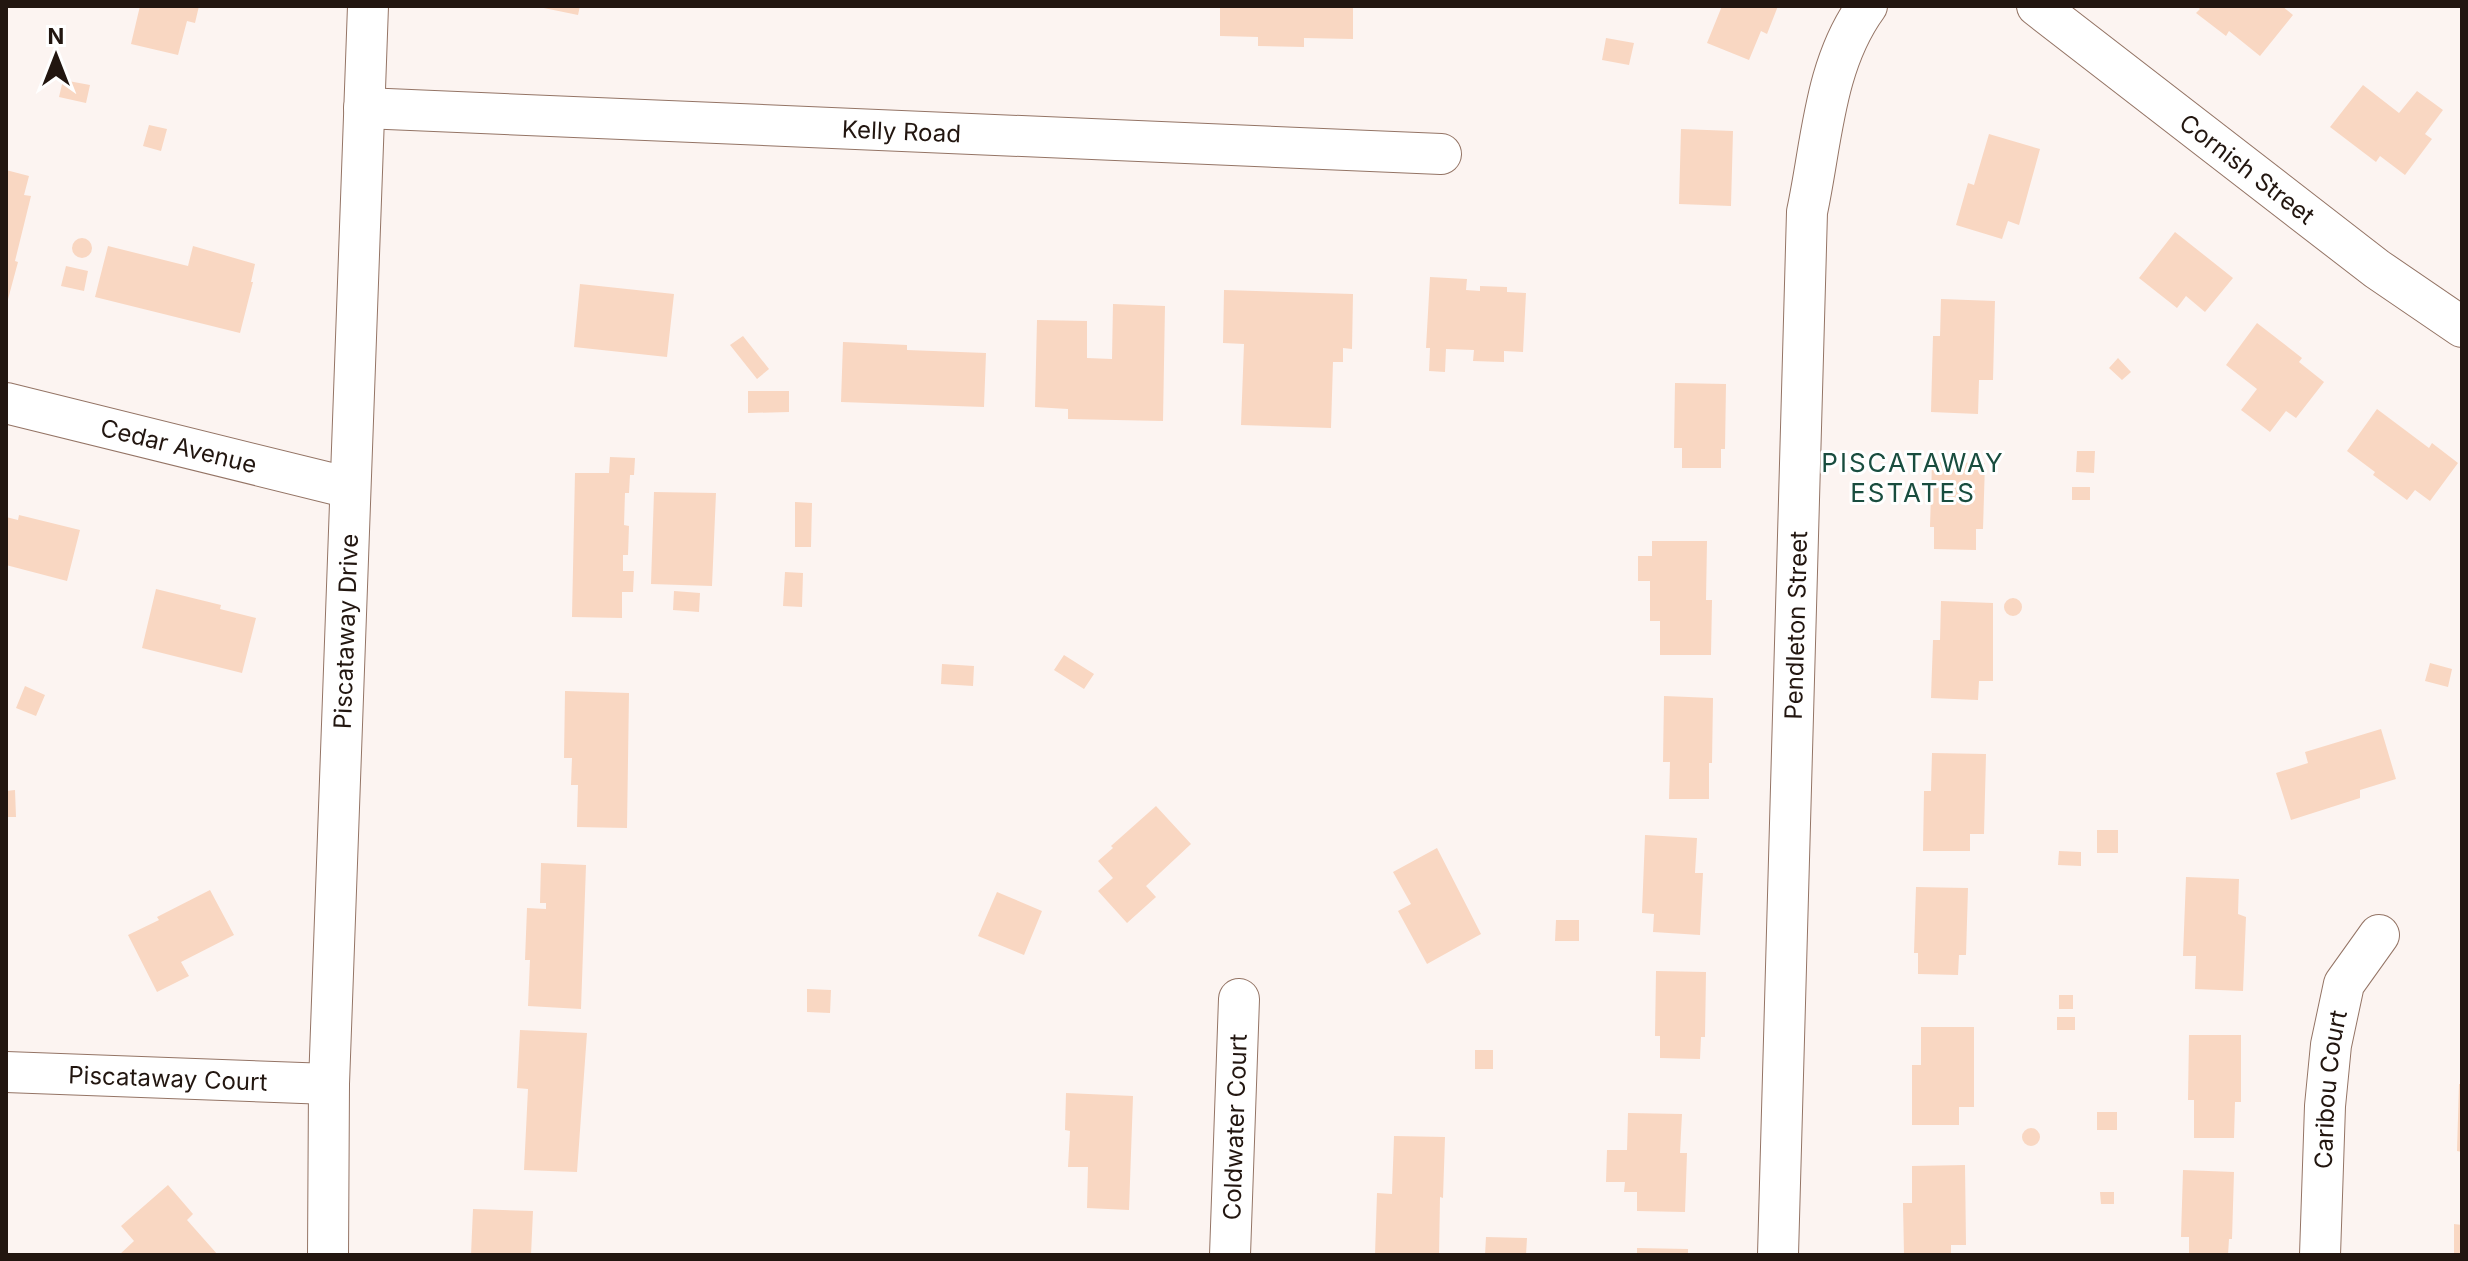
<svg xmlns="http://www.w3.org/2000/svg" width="2468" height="1261" font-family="Inter,sans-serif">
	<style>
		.building { fill: #f9d7c2 }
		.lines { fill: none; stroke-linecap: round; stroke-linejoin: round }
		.minor-casing { stroke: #947465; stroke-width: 42 }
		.minor { stroke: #fff; stroke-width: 40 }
		.labels { text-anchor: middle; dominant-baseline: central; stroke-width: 6; stroke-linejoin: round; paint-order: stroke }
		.street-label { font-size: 24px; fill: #221610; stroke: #fff }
		.neighbourhood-label { font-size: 26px; letter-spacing: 2px; fill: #194d3f; stroke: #fff }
	</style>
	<rect width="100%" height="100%" fill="#fcf4f1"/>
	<!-- building -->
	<path class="building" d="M140 6H199L195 23 187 21 178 55 131 44Z
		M534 6H580L578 15Z
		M1220 6H1353V39L1304 38V47L1258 46V37L1220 36Z
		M1722 6H1778L1767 34 1761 31 1749 60 1707 43Z
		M2197 6H2282L2293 15 2260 56 2229 31 2226 36 2196 13 2200 9Z
		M1606 38 1634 43 1629 65 1602 60Z
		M63 80 90 85 86 103 59 97Z
		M2363 85 2399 113 2417 91 2443 110 2425 134 2432 139 2405 175 2380 156 2376 162 2330 127Z
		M149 125 167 129 161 151 143 146Z
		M1681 129 1733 131 1731 206 1679 204Z
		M1989 134 2040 149 2019 225 2008 221 2002 239 1956 225 1968 183 1974 185Z
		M6 170 29 176 24 195 31 196 15 261 18 262 7 303Z
		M2175 232 2233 278 2205 312 2186 296 2177 308 2139 278Z
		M72 248a10 10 0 1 1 20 0a10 10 0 1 1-20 0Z
		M108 246 188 266 193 246 255 264 251 282H253L240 333 95 297Z
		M66 266 88 271 84 291 61 286Z
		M1430 277 1467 279 1466 290 1480 291V286L1507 287V292L1526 293 1523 352 1504 351V362L1473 361 1474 350 1446 349 1445 372 1429 371 1430 348H1426Z
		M580 284 674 294 667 357 574 347Z
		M1224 290 1353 294 1352 349 1343 348V362H1333L1331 428 1241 425 1244 344 1223 343Z
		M1941 299 1995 301 1993 380H1979L1978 414 1931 412 1933 336H1940Z
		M1113 304 1165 306 1163 421 1068 419V409L1035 407 1037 320 1087 321V358L1112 359Z
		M2257 323 2302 358 2299 362 2324 382 2296 418 2286 411 2270 432 2241 410 2257 389 2226 365Z
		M743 336 769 369 757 379 730 345Z
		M843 342 907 345V350L986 353 984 407 841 402Z
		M2118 358 2131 372 2122 380 2109 368Z
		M1675 383 1726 384 1725 449H1721V468H1682V448H1674Z
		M748 391H789V412L748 413Z
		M2377 409 2429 448 2432 443 2458 463 2430 501 2415 490 2407 500 2373 475 2375 472 2347 451Z
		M2077 451H2095L2094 473 2076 472Z
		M610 457 635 458 634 475H630L629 493H625L624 525 629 526 628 555H623V571H634L633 592H622V618L572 617 575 473H609Z
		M1932 462 1985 463 1983 529H1976V550L1934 549V527H1930Z
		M2072 487H2090V500H2072Z
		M654 492 716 493 712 586 651 584Z
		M795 502 812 503 811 547H795Z
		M19 515 80 530 67 581 6 565V517L18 520Z
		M1652 541H1707L1706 600H1712L1711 655H1660V621H1650V581H1638V556H1652Z
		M785 572 803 573 802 607 783 606Z
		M156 589 221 605 220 609 256 618 242 673 142 648Z
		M674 591 700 593 699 612 673 610Z
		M2004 607a9 9 0 1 1 18 0a9 9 0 1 1-18 0Z
		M1941 601 1993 603V681H1979L1978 700 1931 698 1933 640H1940Z
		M1064 655 1094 674 1084 689 1054 670Z
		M2430 663 2452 669 2448 687 2425 681Z
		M942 664 974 666 973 686 941 684Z
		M25 686 45 695 36 716 16 708Z
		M565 691 629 693 627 828 577 827 578 785H571L572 758H564Z
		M1664 696 1713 698 1712 763H1709V799H1669L1670 762H1663Z
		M2381 729 2396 779 2360 790V798L2291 820 2276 773 2308 763 2305 752Z
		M1932 753 1986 754 1984 834H1970V851H1923L1924 791H1931Z
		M15 790 16 817H6V791Z
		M1156 806 1191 844 1146 886 1156 897 1127 923 1098 891 1113 878 1098 861 1113 848 1111 846Z
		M2097 830H2118V853H2097Z
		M1645 835 1697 838 1695 873H1703L1700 935 1653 932 1654 914 1642 913Z
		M1437 848 1481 934 1427 964 1398 911 1411 904 1393 872Z
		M2059 851 2081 852V866L2058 865Z
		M541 863 586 865 581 1009 528 1006 530 960H525L527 908 546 909V903H540Z
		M2186 877 2239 879 2238 914 2246 917 2243 991 2195 989 2196 956H2183Z
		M1916 887 1968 888 1966 955H1959L1958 975 1918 974V953H1914Z
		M210 890 234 935 181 962 189 976 157 992 128 935 159 920 157 917Z
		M997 892 1042 911 1024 955 978 936Z
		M1556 920H1579V941H1555Z
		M1656 971 1706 972 1705 1037H1701L1700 1059 1660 1058V1036H1655Z
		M807 989 831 990 830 1013 807 1012Z
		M2059 995H2073V1009H2059Z
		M2057 1017H2075V1030H2057Z
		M1921 1027H1974V1107H1959V1125H1912V1065H1921Z
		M520 1030 587 1033 577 1172 524 1170 528 1089 517 1088Z
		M2189 1035H2241V1102H2235L2234 1138H2194V1100H2188Z
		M1475 1050H1493V1069H1475Z
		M2459 1084H2462V1152L2457 1151Z
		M1066 1093 1133 1096 1129 1210 1087 1208 1088 1167H1068L1070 1131 1065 1130Z
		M2097 1112H2117V1130H2097Z
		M1628 1113 1682 1114 1680 1153H1687L1685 1212 1637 1211V1192H1624L1625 1182H1606L1607 1150H1627Z
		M2022 1137a9 9 0 1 1 18 0a9 9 0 1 1-18 0Z
		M1394 1136 1445 1137 1443 1198 1440 1197 1439 1255H1375L1377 1193 1392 1194Z
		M1965 1165 1966 1245H1951V1255H1904L1903 1203H1912V1166Z
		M2183 1170 2234 1172 2232 1239H2229L2228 1255H2189V1237H2181Z
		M168 1185 193 1214 187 1220 218 1255H119L134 1241 121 1226Z
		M2100 1192H2114V1204H2101Z
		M473 1209 533 1211 531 1255H471Z
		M2454 1224 2462 1225V1255H2454Z
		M1486 1237 1527 1238 1526 1255H1485Z
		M1637 1248 1688 1249V1255H1637Z"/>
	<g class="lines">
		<!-- minor casing -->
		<g class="minor-casing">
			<g id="minor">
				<path id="s1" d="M2037 6 2377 269 2462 327"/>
				<path id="s2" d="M364 108 1441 154"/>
				<path id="s3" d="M6 403 350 488"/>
				<path id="s4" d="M6 1072 329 1084"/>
				<path id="s5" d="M328 1255 329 1084 368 6"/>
				<path id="s6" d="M1230 1255 1239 999"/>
				<path id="s7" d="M1778 1255 1807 212C1822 142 1824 65 1867 6"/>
				<path id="s8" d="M2320 1255 2325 1106 2331 1045 2344 984 2379 935"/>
			</g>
		</g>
		<!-- minor -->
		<use href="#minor" class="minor"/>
	</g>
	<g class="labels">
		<!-- street labels -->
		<g class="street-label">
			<text stroke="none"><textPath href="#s2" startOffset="538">Kelly Road</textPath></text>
			<text stroke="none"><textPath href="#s1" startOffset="266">Cornish Street</textPath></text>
			<text stroke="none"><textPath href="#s3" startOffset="178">Cedar Avenue</textPath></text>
			<text stroke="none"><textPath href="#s7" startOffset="630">Pendleton Street</textPath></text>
			<text stroke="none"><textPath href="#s5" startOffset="624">Piscataway Drive</textPath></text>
			<text stroke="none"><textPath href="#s4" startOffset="162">Piscataway Court</textPath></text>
			<text stroke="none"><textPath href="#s8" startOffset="166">Caribou Court</textPath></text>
			<text stroke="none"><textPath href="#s6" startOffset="128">Coldwater Court</textPath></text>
		</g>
		<!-- neighbourhood labels -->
		<g class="neighbourhood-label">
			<text x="1913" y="462">PISCATAWAY<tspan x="1913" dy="30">ESTATES</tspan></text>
		</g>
	</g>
	<!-- border -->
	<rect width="2468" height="1261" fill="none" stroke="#221610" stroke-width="16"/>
	<!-- north arrow -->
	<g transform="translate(56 56)" stroke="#ffffff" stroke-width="6" paint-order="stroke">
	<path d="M0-6L14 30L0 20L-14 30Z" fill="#221610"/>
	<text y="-12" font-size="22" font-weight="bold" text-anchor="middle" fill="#221610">N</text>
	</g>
</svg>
